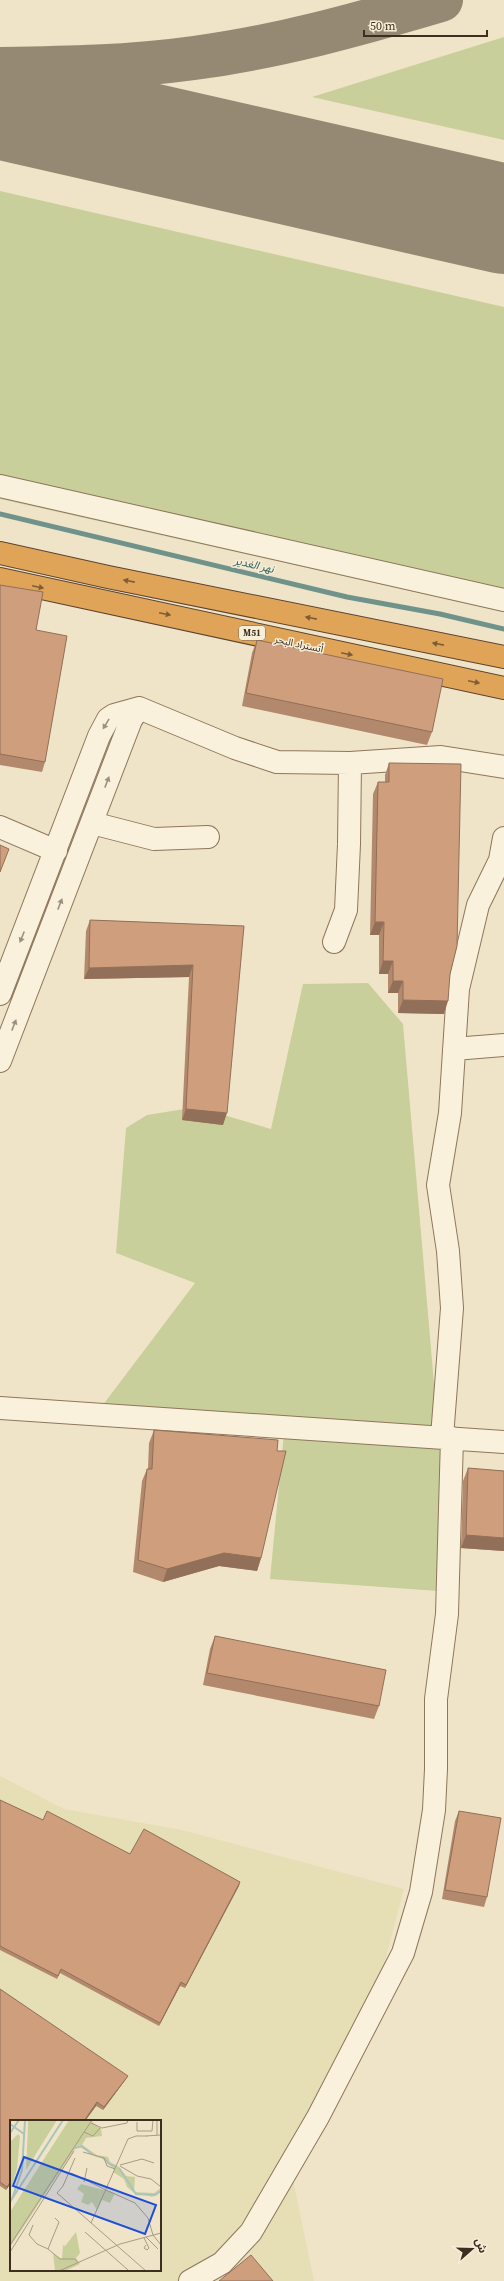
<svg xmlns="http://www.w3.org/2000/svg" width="504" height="2281" font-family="'Source Serif 4','Noto Sans Arabic',serif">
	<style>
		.farmland { fill: #e6deb5; fill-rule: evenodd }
		.green { fill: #c9cf9b }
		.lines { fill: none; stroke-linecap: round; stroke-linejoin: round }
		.stream { stroke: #6f938a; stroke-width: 5 }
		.taxiway { stroke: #968974; stroke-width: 44 }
		.runway { stroke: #968974; stroke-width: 110 }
		.minor-casing { stroke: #8d765c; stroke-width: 24 }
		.highway-casing { stroke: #5b4430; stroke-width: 24 }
		.minor { stroke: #faf1dc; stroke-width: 22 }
		.highway { stroke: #e0a458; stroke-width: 22 }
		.wall { fill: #b2896c }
		.shaded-wall { fill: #916f58 }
		.building { fill: #cf9f7d; stroke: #916f58 }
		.oneway { fill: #7e5d36 }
		.oneway2 { fill: #9c907e }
		.labels { text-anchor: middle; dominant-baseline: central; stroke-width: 3; stroke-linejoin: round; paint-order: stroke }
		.shield { fill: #f7eed8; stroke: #756857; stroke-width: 1 }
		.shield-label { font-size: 9px; font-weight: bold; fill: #3d2e20 }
		.street-label { font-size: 10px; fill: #3d2e20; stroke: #f7eed8 }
		.water-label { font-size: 11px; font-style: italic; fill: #2f5d5a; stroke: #f7eed8 }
		.inset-river { fill: none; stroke: #a9c4bc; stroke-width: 2 }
		.inset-road { fill: none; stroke: #a89b85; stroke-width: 1 }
		.view { fill: #1d4ed8; fill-opacity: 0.15; stroke: #1d4ed8; stroke-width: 2 }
		.inset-edge { fill: none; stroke: #3d2e20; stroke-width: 2 }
	</style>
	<rect width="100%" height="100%" fill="#f0e4c8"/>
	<!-- farmland -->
	<path class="farmland" d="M0 1776 64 1809 182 1830 404 1889 362 2049 291 2170 314 2281H0ZM11 2121H160V2270H11Z"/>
	<!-- green -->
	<path class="green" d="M504 37V140L312 97Z
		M0 191 504 307V612L0 499Z
		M368 983 403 1024 452 1592 270 1579 284 1433 93 1418 195 1283 116 1253 126 1128 147 1115 197 1107 271 1129 303 984Z"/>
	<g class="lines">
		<!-- stream -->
		<path class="stream" d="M0 514 347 597 440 614 504 629"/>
		<!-- taxiway -->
		<path class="taxiway" d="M0 69C65 68 129 67 194 58 278 47 360 24 441 0"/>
		<!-- runway -->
		<path class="runway" d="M0 104 504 219"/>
		<!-- minor casing -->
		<g class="minor-casing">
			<path id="minor" d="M0 486 504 600
				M92 823 154 839 208 837
				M0 827 56 851
				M334 942 346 910 349 844 350 763
				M0 994 99 736 108 719 114 715 139 708 235 748 277 762 350 763 441 757 504 767
				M454 1049 504 1045
				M0 1061 131 720 139 708
				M0 1408 504 1442
				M442 1437 452 1308 448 1251 438 1185 450 1113 458 989 478 905 500 860 504 838
				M190 2281 222 2263 251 2232 318 2117 403 1953 421 1892 434 1810 436 1769V1699L447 1614 452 1438"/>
		</g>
		<!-- highway casing -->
		<g class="highway-casing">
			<path id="highway" d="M0 553 108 577 504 657
				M0 579 504 688"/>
		</g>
		<!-- minor -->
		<use href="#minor" class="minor"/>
		<!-- highway -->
		<use href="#highway" class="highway"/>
	</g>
	<!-- wall -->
	<path class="wall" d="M0 585 36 630 45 762 42 772 0 765Z
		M257 640 432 732 427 745 242 706 252 653Z
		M389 763 450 974 444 1014 398 1013V993H388V974H379V935H370L373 794 378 782H385V775Z
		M90 920 244 926 223 1125 182 1120 189 977 84 979 86 931Z
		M154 1430 261 1558 257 1571 219 1566 163 1582 133 1572 142 1481 147 1469H148L149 1443Z
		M468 1468 504 1471V1551L461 1548 463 1481Z
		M215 1636 379 1706 374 1719 203 1685 210 1649Z
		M0 1800 43 1820 130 1854 240 1882 185 1988 180 1986 159 2026 60 1973 57 1979 0 1950Z
		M459 1811 487 1897 484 1907 442 1899 455 1821Z
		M0 1989 126 2079 103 2110 96 2106 85 2121H11V2183L6 2190 0 2186Z"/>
	<!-- shaded-wall -->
	<path class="shaded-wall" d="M375 922H384L379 935H370Z
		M383 961H393L388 974H379Z
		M193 965 189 977 84 979 89 968Z
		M393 981H403L398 993H388Z
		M403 1000 448 1001 444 1014 398 1013Z
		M186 1109 227 1113 223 1125 182 1120Z
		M466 1535 504 1538V1551L461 1548Z
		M224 1553 261 1558 257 1571 219 1566 163 1582 167 1569Z
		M240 1882 239 1886 185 1988 186 1985Z
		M181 1982 180 1986 159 2026 160 2023Z
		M128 2076 126 2079 103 2110 104 2107Z
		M97 2102 96 2106 85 2121H84Z
		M11 2181V2183L6 2190 7 2187Z"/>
	<!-- building -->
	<path class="building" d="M0 585 43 592 36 630 67 636 45 762 0 754Z
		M257 640 443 679 432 732 246 693Z
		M389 763 461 764 457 946 450 974 448 1001 403 1000V981H393V961H383L384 922H375L378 782H389Z
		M0 845 9 849 0 872Z
		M90 920 244 926 227 1113 186 1109 193 965 89 968Z
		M154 1430 278 1440 277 1451H286L261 1558 224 1553 167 1569 138 1560 147 1469H152Z
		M468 1468 504 1471V1538L466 1535Z
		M215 1636 386 1670 379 1706 207 1673Z
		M0 1800 43 1820 47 1811 130 1854 144 1829 240 1882 186 1985 181 1982 160 2023 61 1969 58 1976 0 1946Z
		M459 1811 501 1818 487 1897 445 1890Z
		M0 1989 128 2076 104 2107 97 2102 84 2121H82L80 2120V2121H11V2181L7 2187 0 2182Z
		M251 2255 273 2281H219Z"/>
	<!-- one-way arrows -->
	<defs><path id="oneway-solid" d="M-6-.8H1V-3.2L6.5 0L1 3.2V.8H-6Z"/></defs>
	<g class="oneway">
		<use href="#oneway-solid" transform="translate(129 581) rotate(-169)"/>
		<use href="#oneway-solid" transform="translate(38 587) rotate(12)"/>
		<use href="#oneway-solid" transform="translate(165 614) rotate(12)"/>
		<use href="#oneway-solid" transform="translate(311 618) rotate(-169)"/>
		<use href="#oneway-solid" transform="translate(438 644) rotate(-169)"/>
		<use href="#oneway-solid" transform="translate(347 654) rotate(12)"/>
		<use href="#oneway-solid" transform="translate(474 682) rotate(12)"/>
	</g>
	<g class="oneway2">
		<use href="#oneway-solid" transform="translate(106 724) rotate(121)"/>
		<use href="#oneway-solid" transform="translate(107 782) rotate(-69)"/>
		<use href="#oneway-solid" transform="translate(60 904) rotate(-69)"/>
		<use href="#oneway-solid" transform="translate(22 937) rotate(112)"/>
		<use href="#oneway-solid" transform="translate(14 1025) rotate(-69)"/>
	</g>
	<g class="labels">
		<!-- shield labels -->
		<rect class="shield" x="239" y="626" width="26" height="14" rx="3"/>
		<g class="shield-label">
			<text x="252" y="633">M51</text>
		</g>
		<!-- street labels -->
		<g class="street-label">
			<text transform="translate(299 644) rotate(12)">أتستراد البحر</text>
		</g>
		<!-- water labels -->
		<g class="water-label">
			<text transform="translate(254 565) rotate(13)">نهر الغدير</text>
		</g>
	</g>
	<!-- overview -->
	<g transform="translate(10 2120)">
		<rect width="151" height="151" fill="#f0e4c8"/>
		<path d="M18 0H47L16 50 18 6ZM59 0H83L82 2 91 8 92 16 76 18 72 25 87 35 98 37 100 42 109 47 116 56 125 57 124 72 144 73 151 68V72L142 77 130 73 127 75 117 67 114 59 103 52 104 49 93 39 84 36 70 27 71 25 67 26 0 127V92ZM8 14 10 16 7 49 0 72V22ZM71 64 105 73 100 83 92 80 87 90 82 82 78 85 71 82 74 74 67 69ZM66 112 70 133 66 138 70 144 55 151H45L43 133 52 139 53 125 55 126Z" fill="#c9cf9b"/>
		<path class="inset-river" d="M0 4 14 14M0 13 9 0M65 28 72 26 82 34M93 37 99 44 105 46M109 48 126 74 145 75 151 71M2 79 12 50 15 0M0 82 53 0"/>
		<path class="inset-road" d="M147 0V15M127 2V11H142L143 0M81 3 92 8 117 3 118 0M74 12 83 16 90 8M136 16 151 15M73 32 94 38 97 46 105 49M110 45 132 39 144 43M110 46 127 56 141 59 151 67M61 53 96 70M74 62 77 48M96 70 125 83 138 98 143 115 151 125M47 73 136 151M47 73 53 66 65 38M81 103 118 19 126 16H137M23 105 19 115 27 124 38 129 50 139H65L68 143M75 112 118 150M136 117 148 129M134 118 139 128 137 130 134 128 136 125M0 125 82 0M38 129 49 102 45 98M0 132 64 31M49 151 110 124 151 113"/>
		<path class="view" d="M14 37 146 85 135 114 3 66Z"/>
		<rect width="151" height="151" class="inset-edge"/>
	</g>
	<!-- north arrow -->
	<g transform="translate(472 2249) rotate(70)" stroke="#f7eed8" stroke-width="3" paint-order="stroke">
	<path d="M0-3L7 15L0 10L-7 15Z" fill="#3d2e20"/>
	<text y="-6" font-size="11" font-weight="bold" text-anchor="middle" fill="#3d2e20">ش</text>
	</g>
	<!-- scale -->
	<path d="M364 30v6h123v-6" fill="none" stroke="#3d2e20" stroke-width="2"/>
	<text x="370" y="30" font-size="12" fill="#3d2e20" stroke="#f7eed8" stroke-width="3" paint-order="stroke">50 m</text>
</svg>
